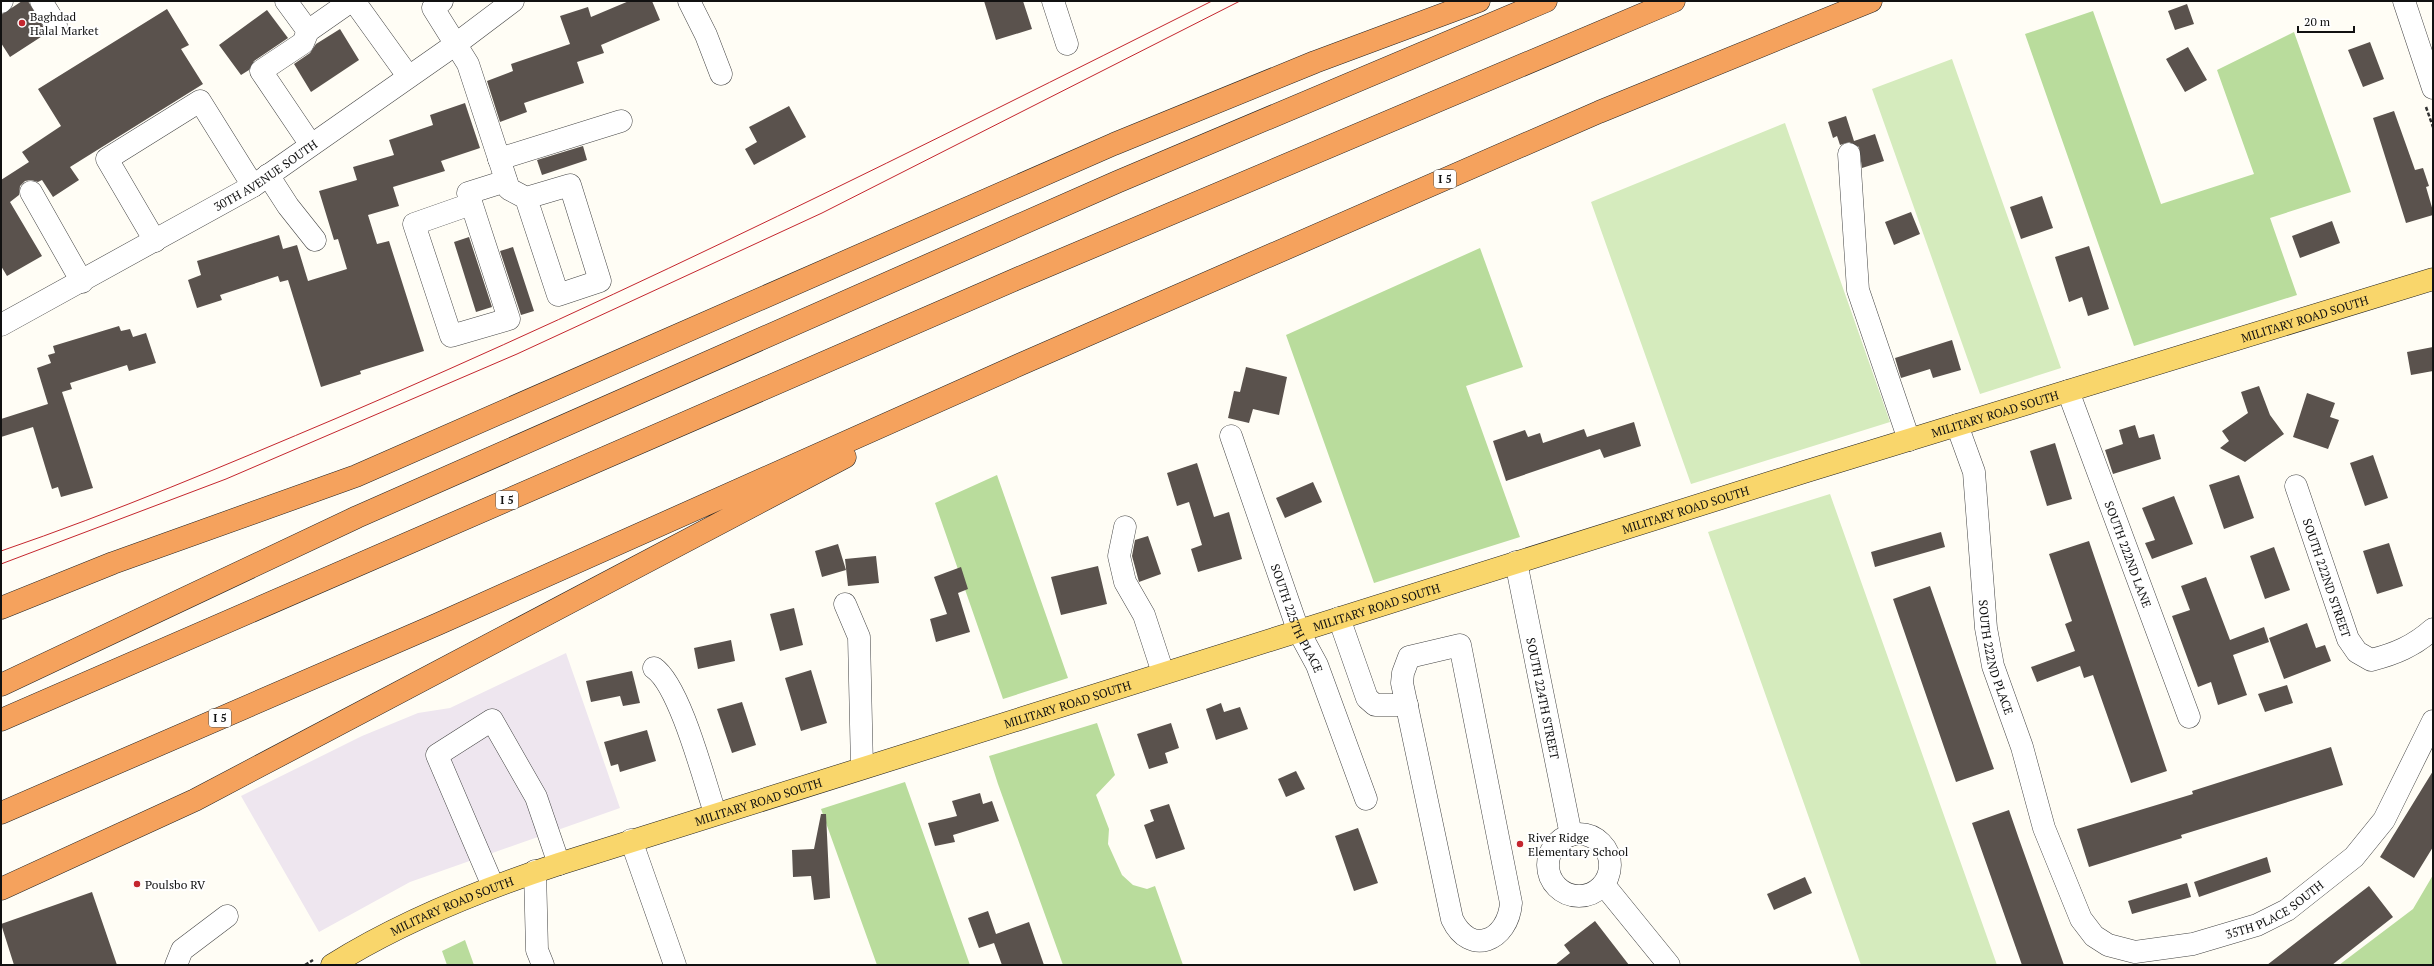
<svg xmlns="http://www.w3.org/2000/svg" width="2434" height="966" font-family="'PT Serif',serif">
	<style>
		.industrial { fill: #eee6ef }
		.green { fill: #d5ebbd }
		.forest { fill: #b9dc9c }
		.building { fill: #5a524d }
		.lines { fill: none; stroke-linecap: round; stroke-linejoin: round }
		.minor-casing { stroke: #444; stroke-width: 23 }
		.major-casing { stroke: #222; stroke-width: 23 }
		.highway-casing { stroke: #222; stroke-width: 23 }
		.path { stroke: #333; stroke-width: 2.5; stroke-dasharray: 4 2; stroke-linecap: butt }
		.minor { stroke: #fff; stroke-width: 22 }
		.major { stroke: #f9d66b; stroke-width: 22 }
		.highway { stroke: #f5a25d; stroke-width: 22 }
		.tram { stroke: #c4262e; stroke-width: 1 }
		.poi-dot { fill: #c4262e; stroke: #fff; stroke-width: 1.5 }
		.labels { text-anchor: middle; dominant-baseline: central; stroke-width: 4; stroke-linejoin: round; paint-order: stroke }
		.shield { fill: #fff; stroke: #585858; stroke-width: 1 }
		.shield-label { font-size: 11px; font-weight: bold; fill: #111 }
		.poi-label { font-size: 12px; fill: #111; stroke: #fff; text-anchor: start }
		.street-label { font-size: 12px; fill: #111; stroke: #fff }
	</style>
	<rect width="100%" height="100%" fill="#fffdf5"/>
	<!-- industrial -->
	<path class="industrial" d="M566 653 620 808 410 882 319 932 241 796 362 736 418 713 450 708Z"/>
	<!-- green -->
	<path class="green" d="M1952 59 2061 368 1980 394 1872 89Z
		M1785 123 1890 422 1691 484 1591 202Z
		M1830 494 1997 965H1861L1708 532Z"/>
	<!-- forest -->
	<path class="forest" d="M2093 11 2161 204 2254 174 2217 70 2294 32 2351 192 2270 218 2297 295 2134 346 2025 34Z
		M1480 248 1523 367 1466 386 1520 537 1374 583 1286 335Z
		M997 475 1068 678 1003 699 935 503Z
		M1097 723 1115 775 1096 795 1109 829 1108 844 1122 875 1133 885 1147 889 1155 886 1183 965H1063L998 784 989 756Z
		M905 782 970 965H877L821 809Z
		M2433 875V965H2339L2413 909Z
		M465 940 474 965H447L442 951Z"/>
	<!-- building -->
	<path class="building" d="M22 1H28L47 33 10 57 1 43V15Z
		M629 1H652L660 20 601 45 604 53 577 62 584 83 524 103 527 112 500 122 487 81 513 71 511 64 570 44 560 16 588 7 591 17Z
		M984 1H1023L1032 29 996 40Z
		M2187 4 2194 24 2175 30 2168 11Z
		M167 9 189 45 181 49 203 84 70 167 79 180 53 197 42 180 38 182 31 180 25 181 20 186 19 195 10 202 42 256 7 276 1 266V180L29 162 22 152 61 126 38 89Z
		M267 10 288 38 254 61 249 70 241 75 219 45Z
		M340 29 359 60 311 92 294 64 310 53 316 44Z
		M2370 42 2384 79 2363 87 2348 50Z
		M2188 47 2207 80 2185 92 2166 59Z
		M465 103 480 148 441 161 445 171 393 187 399 206 368 215 377 244 389 241 424 351 360 371 361 374 321 387 288 280 280 282 278 276 220 295 222 300 197 308 188 280 201 275 197 261 279 235 283 249 297 245 308 281 347 269 338 239 334 240 319 191 357 180 353 167 394 155 389 140 433 125 430 115Z
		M789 106 806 137 754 165 745 149 757 142 749 127Z
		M2394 111 2415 170 2423 168 2429 186 2426 187 2433 211V215L2406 223 2373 118Z
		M1846 116 1854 141 1875 134 1884 161 1862 168 1859 147 1849 142 1840 145 1837 136 1833 138 1828 122Z
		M583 146 587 160 542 175 537 160Z
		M2042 196 2053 228 2021 239 2010 207Z
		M1911 212 1920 234 1894 245 1885 222Z
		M2332 221 2340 243 2300 258 2292 236Z
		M469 237 492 307 476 312 454 242Z
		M2089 246 2109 309 2088 316 2082 297 2069 302 2055 257Z
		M513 247 534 311 521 315 500 251Z
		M119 326 121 331 130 329 133 337 146 333 156 363 129 371 127 365 70 383 72 389 62 392 93 488 61 497 58 487 52 489 33 427 1 437V419L48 404 37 368 51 363 48 355 55 353 53 346Z
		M1952 340 1961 370 1933 378 1930 369 1901 378 1895 358Z
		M2433 347V371L2411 375 2407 352Z
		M1246 367 1287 377 1279 415 1253 409 1249 423 1228 418 1234 391 1240 392Z
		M2259 386 2270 415 2284 434 2245 462 2220 448 2229 441 2222 431 2248 413 2241 392Z
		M2307 393 2335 403 2330 417 2339 420 2328 449 2293 437Z
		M1634 422 1641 446 1604 458 1600 449 1506 481 1493 441 1525 430 1528 437 1540 433 1543 443 1584 429 1587 437Z
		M2135 425 2139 438 2154 434 2161 459 2113 474 2105 450 2123 444 2119 430Z
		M2055 443 2072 499 2047 506 2030 451Z
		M2373 455 2388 498 2365 506 2350 463Z
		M1197 463 1214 517 1229 512 1242 559 1198 572 1191 549 1202 545 1189 502 1177 506 1167 473Z
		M2239 475 2254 518 2224 529 2209 485Z
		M1313 482 1322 502 1285 518 1276 498Z
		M2174 496 2193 544 2152 559 2145 543 2155 540 2142 508Z
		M1941 532 1945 547 1875 567 1871 552Z
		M1148 536 1161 574 1139 582 1132 556 1135 540Z
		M2089 541 2167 771 2131 783 2093 675 2084 678 2080 666 2037 682 2031 667 2075 651 2065 624 2072 621 2049 554Z
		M2389 543 2403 586 2377 594 2363 551Z
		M838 544 846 570 822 577 815 551Z
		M2274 547 2290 590 2265 599 2250 556Z
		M876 556 879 583 848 586 845 559Z
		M1098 566 1107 604 1061 615 1051 577Z
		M961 567 968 589 958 593 970 632 936 642 930 619 947 614 934 577Z
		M2206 577 2230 640 2264 627 2269 642 2233 655 2247 695 2218 705 2211 682 2198 687 2172 616 2190 610 2181 586Z
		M1930 586 1994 769 1956 782 1893 599Z
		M794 608 803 645 780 651 770 614Z
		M2307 623 2316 648 2325 645 2331 661 2284 679 2269 638Z
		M731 640 735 661 698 669 694 648Z
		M811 670 827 723 801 731 785 678Z
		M632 671 640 703 623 706 620 696 591 702 586 681Z
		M2287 685 2293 703 2265 712 2258 694Z
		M742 702 756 745 732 753 717 709Z
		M1221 703 1224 712 1240 707 1248 729 1216 740 1206 709Z
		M1171 723 1179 748 1165 753 1168 763 1149 769 1137 734Z
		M647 730 656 761 620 772 618 764 611 766 604 742Z
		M2331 747 2343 785 2181 835 2182 838 2089 867 2077 829 2193 794 2192 791Z
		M1296 771 1305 789 1286 797 1278 779Z
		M2433 771V847L2414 878 2380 857Z
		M980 793 983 804 992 801 999 821 953 835 955 842 935 846 928 823 957 816 952 801Z
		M1169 804 1185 849 1156 859 1144 825 1154 821 1150 810Z
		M2009 810 2019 839 2064 965H2022L1972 823Z
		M821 814H826L830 898 814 900 811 876 793 877 792 850 814 849Z
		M1358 828 1378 883 1354 891 1335 836Z
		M2267 857 2271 872 2199 897 2194 882Z
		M1805 877 1812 893 1774 910 1767 894Z
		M2187 883 2191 897 2132 914 2128 901Z
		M2369 886 2393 917 2332 965H2267Z
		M92 892 117 965H14L1 924Z
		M988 911 996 934 1029 922 1044 965H1002L994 943 979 948 968 918Z
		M1595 921 1629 965H1555L1570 953 1564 945Z"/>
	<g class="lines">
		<!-- minor casing -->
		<g class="minor-casing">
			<g id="minor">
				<path d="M41 1 56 25"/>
				<path d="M286 1 308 31"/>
				<path d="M354 1 408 76"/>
				<path d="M442 1 433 8 468 64 509 189 526 198 558 295 600 281 570 185 526 198"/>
				<path d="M689 1 706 35 721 74"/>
				<path d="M1053 1 1067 44"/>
				<path d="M2404 1 2433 88"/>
				<path d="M1 2 2 1"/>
				<path d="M311 145 261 71 303 43 308 31 351 1"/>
				<path d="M1849 154 1858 290 1909 440"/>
				<path d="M499 159 621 121"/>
				<path d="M268 175 288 206 315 240"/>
				<path d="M31 192 82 282"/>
				<path d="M471 204 414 224 451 336 509 319 468 193 506 181"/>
				<path d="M155 241 107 159 200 101 253 186"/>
				<path id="s1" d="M1 325 253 186 456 44 513 1"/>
				<path id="s2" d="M2068 391 2189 717"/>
				<path id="s3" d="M1957 425 1974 472 1986 628 1993 666 2022 747 2044 828 2081 919 2094 936 2108 945 2135 952 2193 944 2257 925 2287 910 2354 857 2384 820 2433 721"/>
				<path id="s4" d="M1231 436 1298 630 1317 665 1366 799"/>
				<path id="s5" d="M2296 486 2348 639 2357 652 2371 660C2395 654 2414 646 2433 629"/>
				<path d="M1125 527 1119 556 1125 582 1144 615 1163 673"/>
				<path id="s6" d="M1516 562 1571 835"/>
				<path d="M845 604 859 637 862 767"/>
				<path d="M1339 618 1367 698 1375 705H1407"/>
				<path d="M1460 645 1511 903C1508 941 1470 957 1452 919L1402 683 1403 673 1409 657Z"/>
				<path d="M654 668C680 686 704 780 715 813"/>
				<circle cx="1579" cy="865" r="31"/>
				<path d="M631 840 675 965"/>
				<path d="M535 871 537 950 543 965"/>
				<path d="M1604 885 1669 965"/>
				<path d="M493 886 437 755 492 720 536 797 559 864"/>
				<path d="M176 965 182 950 227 916"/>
			</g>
		</g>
		<!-- major casing -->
		<g class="major-casing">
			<g id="major">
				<path id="s7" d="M332 965C402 921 480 890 559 864L1804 472 2433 279"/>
			</g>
		</g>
		<!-- highway casing -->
		<g class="highway-casing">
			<path id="highway" d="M1 608 113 563 356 476 1114 144 1315 62 1479 1
				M1 685 357 517 1117 182 1546 1
				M1 720 1014 280 1674 1
				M1 813 438 624 1021 364 1599 112 1871 1
				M1 889 195 800 845 457"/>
		</g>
		<!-- path -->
		<path class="path" d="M2426 107 2433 127
			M305 965 313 960"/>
		<!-- minor -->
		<use href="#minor" class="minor"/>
		<!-- major -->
		<use href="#major" class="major"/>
		<!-- highway -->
		<use href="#highway" class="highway"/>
		<!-- tram -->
		<path class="tram" d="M1 551C115 512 226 465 337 418 634 291 923 146 1212 1
			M1 564 226 479 517 354 822 213 1240 1"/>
	</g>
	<!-- markers -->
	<g class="poi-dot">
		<circle cx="22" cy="23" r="4"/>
		<circle cx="1520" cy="844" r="4"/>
		<circle cx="137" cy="884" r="4"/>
	</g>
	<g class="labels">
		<!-- shield labels -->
		<g class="shield">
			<rect x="1434" y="170" width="22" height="18" rx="3"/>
			<rect x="496" y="491" width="22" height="18" rx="3"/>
			<rect x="209" y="709" width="22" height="18" rx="3"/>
		</g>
		<g class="shield-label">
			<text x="1445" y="179">I 5</text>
			<text x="507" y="500">I 5</text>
			<text x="220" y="718">I 5</text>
		</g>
		<!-- poi labels -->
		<g class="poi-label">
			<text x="30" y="16">Baghdad<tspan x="30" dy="14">Halal Market</tspan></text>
			<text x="1528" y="837">River Ridge<tspan x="1528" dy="14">Elementary School</tspan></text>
			<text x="145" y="884">Poulsbo RV</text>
		</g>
		<!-- street labels -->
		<g class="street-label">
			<text stroke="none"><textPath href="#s1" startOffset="304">30TH AVENUE SOUTH</textPath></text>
			<text stroke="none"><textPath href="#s7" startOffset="2078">MILITARY ROAD SOUTH</textPath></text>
			<text stroke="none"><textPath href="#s7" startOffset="1754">MILITARY ROAD SOUTH</textPath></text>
			<text stroke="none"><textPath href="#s7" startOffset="1430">MILITARY ROAD SOUTH</textPath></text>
			<text stroke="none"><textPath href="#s2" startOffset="174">SOUTH 222ND LANE</textPath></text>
			<text stroke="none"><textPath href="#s5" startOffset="97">SOUTH 222ND STREET</textPath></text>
			<text stroke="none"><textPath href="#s7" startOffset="1106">MILITARY ROAD SOUTH</textPath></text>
			<text stroke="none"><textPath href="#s4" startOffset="194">SOUTH 225TH PLACE</textPath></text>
			<text stroke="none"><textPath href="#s3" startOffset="237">SOUTH 222ND PLACE</textPath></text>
			<text stroke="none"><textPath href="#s6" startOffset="139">SOUTH 224TH STREET</textPath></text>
			<text stroke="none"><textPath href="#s7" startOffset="782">MILITARY ROAD SOUTH</textPath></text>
			<text stroke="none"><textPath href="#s7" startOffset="458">MILITARY ROAD SOUTH</textPath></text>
			<text stroke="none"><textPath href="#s7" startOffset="134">MILITARY ROAD SOUTH</textPath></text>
			<text stroke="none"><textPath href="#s3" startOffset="727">35TH PLACE SOUTH</textPath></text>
		</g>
	</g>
	<!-- border -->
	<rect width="2434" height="966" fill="none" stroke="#111111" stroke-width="4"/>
	<!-- scale -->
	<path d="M2298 26v6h56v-6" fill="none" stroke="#111111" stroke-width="2"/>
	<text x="2304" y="26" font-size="12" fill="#111111" stroke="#ffffff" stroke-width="3" paint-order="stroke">20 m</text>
</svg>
